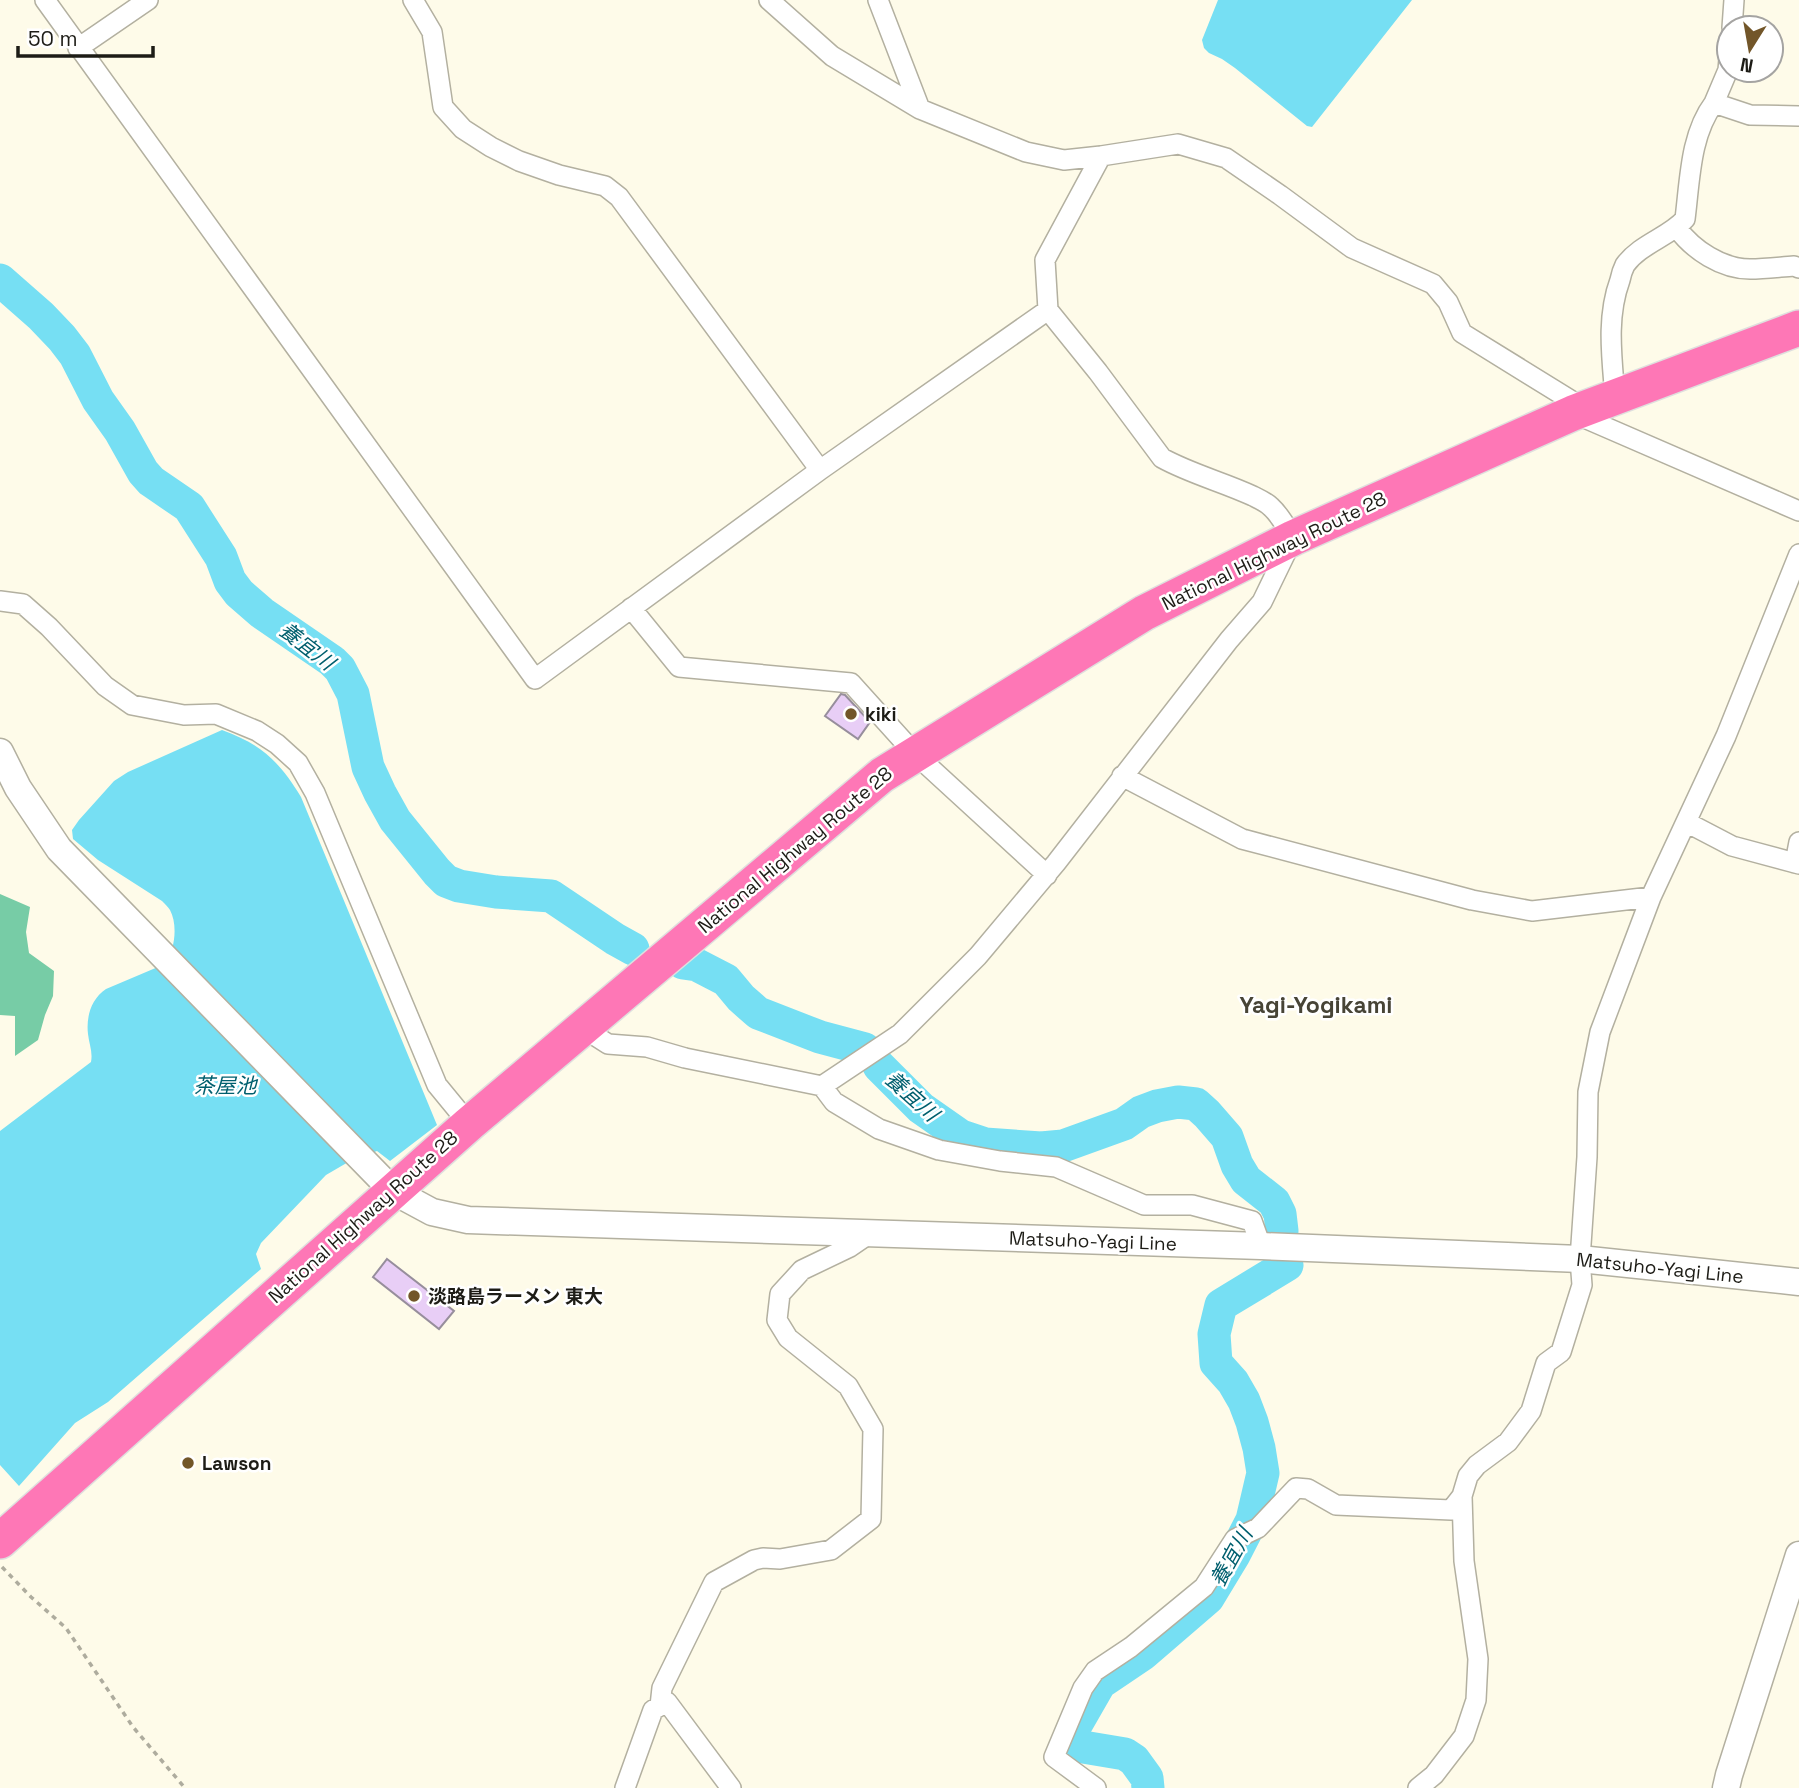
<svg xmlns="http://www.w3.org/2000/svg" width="1799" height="1788" font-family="'Space Grotesk','Noto Sans JP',sans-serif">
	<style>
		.forest { fill: #77cca6 }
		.water { fill: #76dff3 }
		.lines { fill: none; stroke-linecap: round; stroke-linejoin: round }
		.river { stroke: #76dff3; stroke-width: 33 }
		.building { fill: #e8cef6; stroke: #978e9c; stroke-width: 2 }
		.street-casing { stroke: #b3b0a0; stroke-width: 22 }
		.secondary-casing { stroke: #b3b0a0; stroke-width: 29 }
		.highway-casing { stroke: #dfdfde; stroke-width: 38 }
		.path { stroke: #aeac9e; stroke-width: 3.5; stroke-dasharray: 5 5; stroke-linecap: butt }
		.street { stroke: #fff; stroke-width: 19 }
		.secondary { stroke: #fff; stroke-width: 26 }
		.highway { stroke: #fe77b6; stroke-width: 35 }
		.poi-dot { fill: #725629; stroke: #fff; stroke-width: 2.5 }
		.labels { text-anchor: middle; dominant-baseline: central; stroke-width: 5; stroke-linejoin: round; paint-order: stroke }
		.street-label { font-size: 19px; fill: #1d1c16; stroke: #fff }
		.poi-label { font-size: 19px; font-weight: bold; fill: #1d1c16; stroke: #fff; text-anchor: start }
		.water-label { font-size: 21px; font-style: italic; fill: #005f6e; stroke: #fff }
		.quarter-label { font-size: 23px; font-weight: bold; fill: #474436; stroke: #fff }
	</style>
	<rect width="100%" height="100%" fill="#fefbe9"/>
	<!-- forest -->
	<path class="forest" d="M0 894 30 907 26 932 29 953 54 971 53 996 45 1015 38 1040 15 1056V1016L0 1015Z"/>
	<!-- water -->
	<path class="water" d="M1218 0H1412L1312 127 1307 126 1235 68 1222 59 1209 53 1204 48 1202 40Z
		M222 730C261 744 280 762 301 797L437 1125 390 1161 377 1151 350 1161 326 1175 261 1243 256 1254 261 1269 108 1402 75 1423 19 1486 0 1465V1131L91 1062C93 1052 89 1044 88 1034 86 1017 91 999 106 989L165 964C175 950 178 925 170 910 168 907 165 904 162 901L98 860 73 839 72 830 79 820 114 781 128 772Z"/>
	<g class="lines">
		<!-- river -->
		<path class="river" d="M0 280 41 316 62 338 75 355 98 400 120 431 143 472 151 481 189 507 221 557 230 581 239 593 262 613 332 661 340 669 353 694 368 767 380 793 395 820 437 872 446 881 459 886 496 892 551 896 615 939 633 949
			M683 963 697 965 726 980 741 998 758 1013 820 1037 865 1049
			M879 1066 921 1108 961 1136 985 1144 1041 1148 1063 1146 1124 1124 1141 1112 1157 1106 1178 1102 1196 1104 1207 1114 1227 1137 1237 1165 1246 1180 1274 1202 1280 1214 1282 1231
			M1148 1788 1147 1778 1134 1760 1125 1754 1077 1746 1069 1737 1100 1683 1143 1654 1208 1598 1234 1555 1252 1520 1263 1473 1259 1448 1252 1422 1244 1401 1233 1382 1216 1363 1214 1334 1221 1305 1287 1265 1286 1263"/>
	</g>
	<!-- building -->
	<path class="building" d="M841 694 845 695 870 722 858 739 825 716Z
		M387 1259 454 1311 439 1329 373 1277Z"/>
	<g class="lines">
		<!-- street casing -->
		<g class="street-casing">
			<path id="street" d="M45 0 535 679 820 470 1048 310
				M413 0 432 32 443 107 463 129 491 147 519 161 559 175 605 186 619 197 820 470
				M769 0 832 56 920 109 1026 152 1064 160 1101 156 1178 144 1226 158 1280 195 1352 248 1433 284 1448 302 1462 333 1585 409
				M878 0 920 109
				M1732 28 1734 0
				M78 48 148 0
				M1714 103 1728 70 1729 59
				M1677 228C1693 250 1722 269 1750 269 1765 269 1780 267 1794 266L1799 268
				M1615 397C1612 358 1606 318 1620 280 1621 275 1623 269 1625 265 1640 244 1669 237 1685 219 1690 180 1690 135 1714 103L1750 115 1799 116
				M1573 413 1799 511
				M0 601 23 604 49 627 105 686 132 705 184 715 216 714 257 731 277 744 298 763 315 793 437 1085 469 1124
				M631 608 679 667 851 683 915 754 1047 875
				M1122 776 1242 839 1472 900 1532 911 1651 897
				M1686 822 1732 846 1799 864
				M1795 863 1799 842
				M583 1028 608 1044 647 1047 685 1058 822 1086 900 1034 978 956 1056 863 1229 640 1262 602 1293 538C1287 528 1280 515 1271 507 1266 502 1259 499 1253 496 1223 482 1191 474 1162 458L1098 372 1048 310 1045 260 1101 156
				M822 1086 834 1102 879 1129 939 1150 1000 1161 1056 1167 1144 1205H1192L1252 1221 1261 1246
				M660 1706 662 1688 714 1582 754 1560 763 1558 780 1559 831 1550 871 1519 873 1429 848 1386 788 1338 777 1320 780 1294 802 1270 850 1247 869 1234
				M625 1788 653 1710 667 1702 731 1788
				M1096 1788 1054 1757 1083 1688 1095 1671 1131 1647 1204 1587 1235 1539 1258 1528 1296 1488 1308 1489 1336 1505 1451 1510 1462 1496 1468 1476 1477 1465 1508 1442 1531 1411 1546 1363 1561 1352 1582 1285 1580 1259 1587 1157 1588 1092 1600 1032 1651 897 1726 736 1799 554
				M1418 1788 1434 1775 1464 1736 1476 1700 1478 1659 1464 1561 1462 1496"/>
		</g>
		<!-- secondary casing -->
		<g class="secondary-casing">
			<path id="secondary" d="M0 752 18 788 59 849 393 1191 432 1212 468 1220 1261 1246 1580 1259 1799 1282
				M1726 1788 1729 1775 1799 1555"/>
		</g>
		<!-- highway casing -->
		<g class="highway-casing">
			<path id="highway" d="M0 1541 469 1124 882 775 1144 613 1293 538 1573 413 1799 328"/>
		</g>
		<!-- path -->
		<path class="path" d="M2 1567 31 1597 66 1628 133 1727 185 1788"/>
		<!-- street -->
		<use href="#street" class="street"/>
		<!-- secondary -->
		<use href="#secondary" class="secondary"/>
		<!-- highway -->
		<use href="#highway" class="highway"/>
	</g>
	<!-- markers -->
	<g class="poi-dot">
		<circle cx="851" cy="714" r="7"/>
		<circle cx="414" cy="1296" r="7"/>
		<circle cx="188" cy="1463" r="7"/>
	</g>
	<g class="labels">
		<!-- street labels -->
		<g class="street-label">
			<text transform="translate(1274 551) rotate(-26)">National Highway Route 28</text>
			<text transform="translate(795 850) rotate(-40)">National Highway Route 28</text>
			<text transform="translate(363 1217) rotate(-42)">National Highway Route 28</text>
			<text transform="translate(1093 1241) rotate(2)">Matsuho-Yagi Line</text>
			<text transform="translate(1660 1268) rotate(6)">Matsuho-Yagi Line</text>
		</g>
		<!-- poi labels -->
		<g class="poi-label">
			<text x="865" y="714">kiki</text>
			<text x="428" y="1296">淡路島ラーメン 東大</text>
			<text x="202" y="1463">Lawson</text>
		</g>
		<!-- water labels -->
		<g class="water-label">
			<text transform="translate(307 646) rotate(38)">養宜川</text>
			<text x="225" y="1085">茶屋池</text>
			<text transform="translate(912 1096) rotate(42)">養宜川</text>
			<text transform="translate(1231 1557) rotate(-61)">養宜川</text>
		</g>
		<!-- quarter labels -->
		<g class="quarter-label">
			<text x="1316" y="1005">Yagi-Yogikami</text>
		</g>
	</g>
	<!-- north arrow -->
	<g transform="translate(1750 49) rotate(191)"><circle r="33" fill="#ffffff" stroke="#a5a4a2" stroke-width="2"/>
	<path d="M0-5L12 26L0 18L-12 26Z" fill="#725629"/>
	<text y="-10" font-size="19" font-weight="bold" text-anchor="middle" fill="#1d1c16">N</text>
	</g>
	<!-- scale -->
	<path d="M18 46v10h135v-10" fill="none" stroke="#1d1c16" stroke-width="3.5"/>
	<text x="28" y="46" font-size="21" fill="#1d1c16" stroke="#ffffff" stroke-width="5" paint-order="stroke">50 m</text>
</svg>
